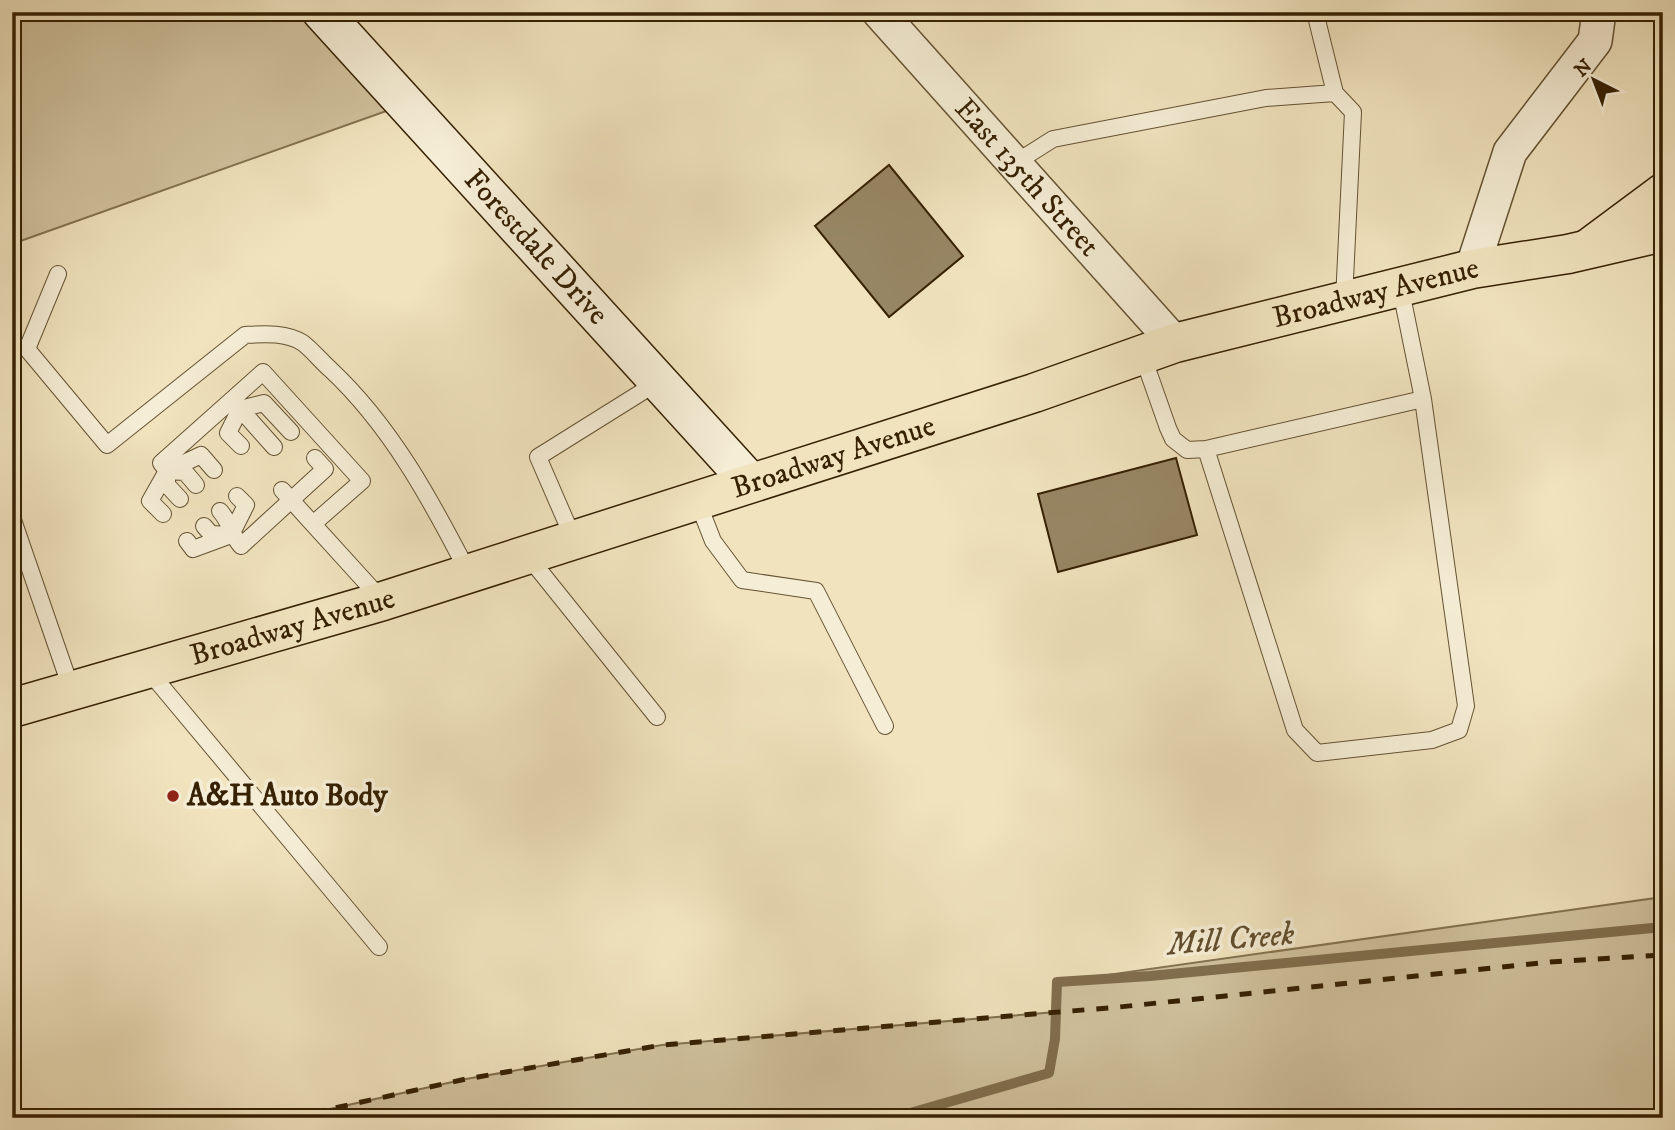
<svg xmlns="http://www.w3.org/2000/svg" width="1675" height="1130" font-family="'IM FELL DW Pica',serif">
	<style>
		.green { fill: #d0c29e; stroke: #837250; stroke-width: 2 }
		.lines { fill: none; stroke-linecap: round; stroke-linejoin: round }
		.stream { stroke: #806e4d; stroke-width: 10 }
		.building { fill: #978664; stroke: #362103; stroke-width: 2 }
		.lane-casing { stroke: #645232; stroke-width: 18 }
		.street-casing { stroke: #645232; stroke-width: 36 }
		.secondary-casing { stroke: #362103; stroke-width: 41 }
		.primary-casing { stroke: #362103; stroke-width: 41 }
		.highway-casing { stroke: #362103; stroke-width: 41 }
		.lane { stroke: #f5edd5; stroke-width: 16 }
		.street { stroke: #f5edd5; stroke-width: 33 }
		.secondary { stroke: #f5edd5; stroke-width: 38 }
		.primary { stroke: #f0e3be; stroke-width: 38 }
		.highway { stroke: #f0e3be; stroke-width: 38 }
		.rail { stroke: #362103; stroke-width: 5; stroke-dasharray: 12 12; stroke-linecap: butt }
		.poi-dot { fill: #8f2418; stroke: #f5edd5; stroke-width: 2.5 }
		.labels { text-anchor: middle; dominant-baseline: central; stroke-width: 7; stroke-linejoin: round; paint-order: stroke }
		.street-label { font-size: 30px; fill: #362103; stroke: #f5edd5 }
		.poi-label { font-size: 30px; font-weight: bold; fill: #362103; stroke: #f5edd5; text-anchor: start }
		.water-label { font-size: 32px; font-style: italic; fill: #614e2e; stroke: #f5edd5 }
	</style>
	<rect width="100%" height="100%" fill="#f0e3be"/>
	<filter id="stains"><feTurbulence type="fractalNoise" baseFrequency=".00286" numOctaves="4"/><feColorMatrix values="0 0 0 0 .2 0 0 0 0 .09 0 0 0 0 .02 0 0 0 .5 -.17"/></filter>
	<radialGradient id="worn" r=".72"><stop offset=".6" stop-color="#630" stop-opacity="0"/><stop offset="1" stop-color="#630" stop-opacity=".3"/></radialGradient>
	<!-- green -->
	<path class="green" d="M12 12H322L406 104 12 244Z
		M1663 897V1118H289L466 1079 662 1045 1056 1012 1057 982Z"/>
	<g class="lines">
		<!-- stream -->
		<path class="stream" d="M893 1118 1049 1073 1055 1039 1057 982 1150 976 1663 927"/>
	</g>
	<!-- building -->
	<path class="building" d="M889 165 963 256 889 317 815 226Z
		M1176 458 1197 535 1058 572 1038 494Z"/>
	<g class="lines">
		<!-- lane casing -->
		<g class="lane-casing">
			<path id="lane" d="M1315 12 1335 93
				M1015 163 1053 139 1266 98 1335 93 1353 112 1344 300
				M58 274 27 349 107 445 245 335C263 334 286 332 303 343 312 350 321 361 330 369 391 426 431 500 469 574
				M1400 286 1423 399 1466 706 1459 730 1432 740 1317 753 1295 730 1206 449 1423 399
				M1142 354 1168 428 1173 439 1187 450 1206 449
				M234 402 274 447
				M241 446 228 433 240 409 264 403 291 432
				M167 471 185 472 196 485
				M282 490 381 599
				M180 499 167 485V471L161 463 263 372 362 481 313 524
				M697 500 713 541 742 580 816 591 885 726
				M220 511C230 522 231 534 241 546L325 469 315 458
				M163 514 150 501 167 471 201 455 214 470
				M12 517 72 691
				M204 526 211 534 229 535
				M574 540 538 457 658 382
				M187 541 193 549 231 535 246 505 237 496
				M527 555 657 717
				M147 669 379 947"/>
		</g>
		<!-- street casing -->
		<g class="street-casing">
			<g id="street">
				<path id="s1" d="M879 12 1175 343"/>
				<path d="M1472 269 1510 152 1595 41 1599 12"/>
			</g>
		</g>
		<!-- secondary casing -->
		<g class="secondary-casing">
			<g id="secondary">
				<path id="s2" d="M322 12 750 482"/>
			</g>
		</g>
		<!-- primary casing -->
		<g class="primary-casing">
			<g id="primary">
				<path id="s3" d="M12 708 383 601 1034 393 1175 343 1472 269 1568 254 1663 232"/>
			</g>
		</g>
		<!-- highway casing -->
		<g class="highway-casing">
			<path id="highway" d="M1589 248 1663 193"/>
		</g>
		<!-- lane -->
		<use href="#lane" class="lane"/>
		<!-- street -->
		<use href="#street" class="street"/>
		<!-- secondary -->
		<use href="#secondary" class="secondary"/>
		<!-- primary -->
		<use href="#primary" class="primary"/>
		<!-- highway -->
		<use href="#highway" class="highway"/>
		<!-- rail -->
		<path class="rail" d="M289 1118 466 1079 662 1045 1119 1007 1550 962 1663 955"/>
	</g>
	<!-- markers -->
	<circle class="poi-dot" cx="173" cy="796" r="7"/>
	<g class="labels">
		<!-- street labels -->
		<g class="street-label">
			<text stroke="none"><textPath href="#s1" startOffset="222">East 135th Street</textPath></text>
			<text stroke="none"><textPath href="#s2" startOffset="318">Forestdale Drive</textPath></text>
			<text stroke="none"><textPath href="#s3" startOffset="1426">Broadway Avenue</textPath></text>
			<text stroke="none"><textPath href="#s3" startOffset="859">Broadway Avenue</textPath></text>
			<text stroke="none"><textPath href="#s3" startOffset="292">Broadway Avenue</textPath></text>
		</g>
		<!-- poi labels -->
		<g class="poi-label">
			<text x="187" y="796">A&amp;H Auto Body</text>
		</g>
		<!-- water labels -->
		<g class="water-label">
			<text transform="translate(1231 940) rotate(-5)">Mill Creek</text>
		</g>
	</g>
	<!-- margin -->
	<rect width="1675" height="1130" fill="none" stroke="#f0e3be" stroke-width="42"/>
	<rect x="14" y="14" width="1647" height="1102" fill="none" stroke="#362103" stroke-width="3.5"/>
	<rect x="21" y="21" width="1633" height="1088" fill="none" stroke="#362103" stroke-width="2"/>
	<!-- north arrow -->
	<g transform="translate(1594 80) rotate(318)" stroke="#f5edd5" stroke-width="5" paint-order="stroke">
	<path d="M0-5L12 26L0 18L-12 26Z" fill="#362103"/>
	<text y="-10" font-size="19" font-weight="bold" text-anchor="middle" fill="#362103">N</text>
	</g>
	<rect width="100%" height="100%" filter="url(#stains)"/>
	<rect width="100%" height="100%" fill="url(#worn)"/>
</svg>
